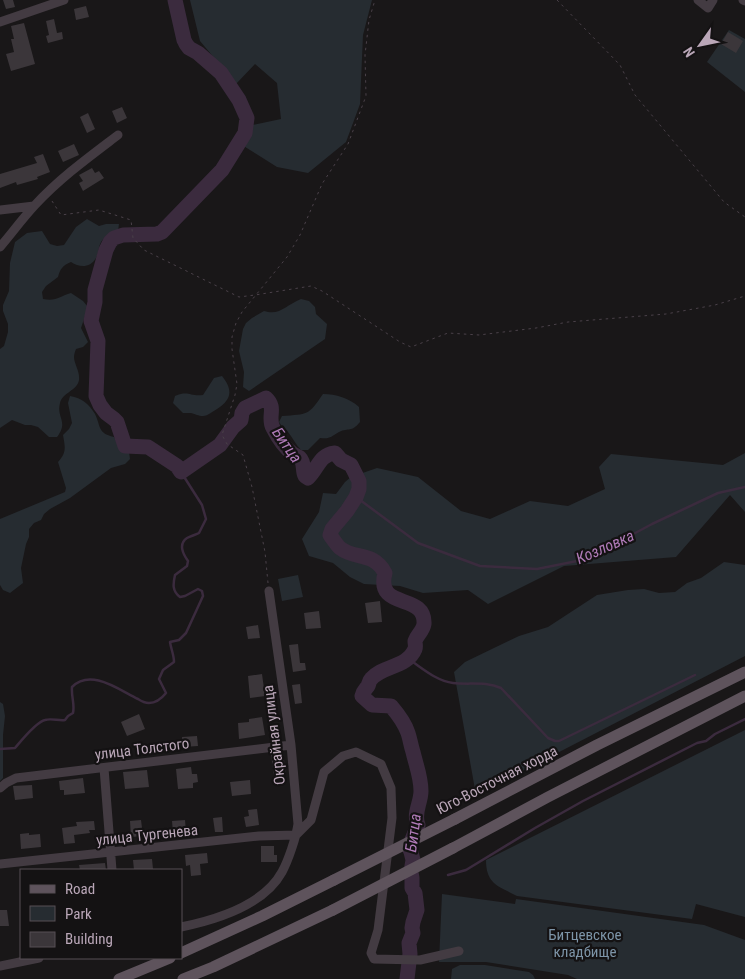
<svg xmlns="http://www.w3.org/2000/svg" width="745" height="979" font-family="'Roboto Condensed',sans-serif">
	<style>
		.green { fill: #262c31 }
		.lines { fill: none; stroke-linecap: round; stroke-linejoin: round }
		.stream { stroke: #3b2b3e; stroke-width: 2.5 }
		.river { stroke: #3b2b3e; stroke-width: 15 }
		.building { fill: #3b363a }
		.path { stroke: #4a4149; stroke-width: 1; stroke-dasharray: 2.5 4; stroke-linecap: butt }
		.minor { stroke: #433b42; stroke-width: 9 }
		.major { stroke: #5e535c; stroke-width: 11 }
		.major-bridge { stroke: #5e535c; stroke-width: 11 }
		.labels { text-anchor: middle; dominant-baseline: central; stroke-width: 4.5; stroke-linejoin: round; paint-order: stroke }
		.street-label { font-size: 15px; fill: #baa7b8; stroke: #141213 }
		.park-label { font-size: 15px; fill: #7d94a7; stroke: #141213 }
		.water-label { font-size: 16px; font-style: italic; fill: #b07bb8; stroke: #141213 }
	</style>
	<rect width="100%" height="100%" fill="#191718"/>
	<!-- green -->
	<path class="green" d="M190 0H372L363 35 360 104 346 142 308 173 277 167 242 145 248 126 281 119 277 83 255 64 236 84 200 41Z
		M729 30 745 39V92L707 62Z
		M87 219 99 226 106 224H119L118 231C111 233 105 236 101 242 98 247 99 253 96 258 90 268 80 268 71 262 63 265 60 269 58 277L46 286 42 292 43 299C56 302 60 296 71 293L83 301 88 307 81 328 88 342 83 347 76 349C75 352 74 354 74 357 74 364 80 371 79 380 77 391 63 392 60 403 56 418 69 421 57 437H49L38 427 31 425H25L12 420 0 428V349L4 346 8 332V324L3 311V305L9 291 10 263 15 242 27 233 42 231 50 244 57 246 64 245 76 227Z
		M301 299 309 301 315 307 316 314 327 324 325 339 249 391 243 387 244 372 239 351 243 329 246 323 252 318 264 311C280 316 286 305 301 299Z
		M222 376C233 390 232 399 217 409 213 411 208 416 203 416 198 416 196 414 191 413 190 413 184 413 183 413L173 403 175 396C189 390 190 397 203 395L214 378Z
		M323 394C336 394 349 398 359 407L360 422C351 433 349 427 339 432 330 437 331 439 320 438L308 450H301C296 445 293 438 288 432 285 429 281 426 279 422L282 416C308 414 308 416 323 394Z
		M70 396C82 398 89 404 95 414 101 426 97 433 114 437 118 444 121 449 129 452L130 459 125 464 111 468 70 498 50 509 44 514 41 520 34 523 29 529V537L26 544 21 568 23 583 10 593 3 590 0 585V519L65 492 66 488 58 462C67 452 65 447 63 435L69 429 72 423 68 403Z
		M745 453V512L730 495 676 557 564 566 488 604 468 590 423 593 400 586 364 584 350 577 333 563 309 556 302 539 319 512 323 493 336 494 345 482 351 477 377 468 418 477 461 511 490 519 530 501 568 506 605 489 599 467 611 454 723 465Z
		M724 562 745 565V656L476 795 454 672 465 662 519 636 548 627 597 595 628 590 644 589 659 593 675 592 687 583 701 578Z
		M298 575 303 597 282 601 278 579Z
		M0 702 3 704 5 716 3 735V778L0 781Z
		M745 730V917L696 904 692 919 517 896C498 886 486 884 486 860Z
		M442 894 515 904 516 899 704 925 745 940V979H577L568 975 486 962H439Z
		M460 965H485L529 972 533 975 535 979H451L452 969Z"/>
	<g class="lines">
		<!-- stream -->
		<path class="stream" d="M356 497 418 543 480 566 537 569 587 559 652 524 718 493 745 487
			M407 658C421 667 436 681 453 683 470 685 485 681 501 688L548 738 555 741H559L695 675
			M0 749 15 748C21 741 36 722 45 720 51 718 59 721 65 720L68 716 73 713C75 704 71 696 72 687 91 668 119 690 138 699 141 701 145 703 149 703 156 703 162 698 166 693L159 679 163 670 174 662C174 655 171 649 170 642L179 640 186 633 203 596 202 591 198 589 185 596 180 597C172 591 173 584 175 575L187 566 188 561C183 554 178 544 187 538 191 536 195 535 199 533L206 519 202 505 181 472
			M448 875 466 870 535 828 583 801 697 743 706 741 715 734 745 719"/>
		<!-- river -->
		<path class="river" d="M175 0 184 40 186 44 189 48 198 53 221 73 239 100 247 118 245 133 222 170 162 232 157 234 123 235 114 238 110 242 106 250 95 290V302L91 321 98 341 96 396 100 405 106 413 114 419 117 422 125 446 148 447 177 466 181 472 220 445 233 427 241 420 242 413 245 408 266 398C277 408 267 417 273 428 277 436 285 448 293 454 293 454 299 457 300 458 305 463 302 470 305 476L308 478C319 467 319 455 335 453L341 460 351 465 359 481V489L356 497 347 511 332 529 330 535C333 539 336 544 340 548 355 560 373 551 385 573 375 611 426 592 424 624 423 631 417 635 415 641 415 644 416 646 415 649 407 668 383 665 371 679 369 681 369 684 368 686 365 690 363 691 362 696L372 705 391 706C397 713 405 724 408 733 410 739 411 746 413 752 416 765 421 777 421 791 421 803 413 813 418 825L409 847 411 852 413 860 411 872 412 878V888L415 893 417 910 413 922 412 928 413 933 409 943 410 954 407 979"/>
	</g>
	<!-- building -->
	<path class="building" d="M3 0H13L15 7 6 9Z
		M86 6 89 17 76 20 74 9Z
		M54 19 57 33 62 32 63 39 48 43 46 36 49 35 46 21Z
		M24 23 35 64 11 71 6 54 14 52 11 39H14L11 26Z
		M728 32 743 41 736 53 721 44Z
		M122 107 127 118 117 123 112 111Z
		M88 113 95 129 87 133 80 117Z
		M74 144 79 155 63 162 58 151Z
		M43 154 50 172 37 177 38 179 17 185 16 182 0 188V174L37 163 34 157Z
		M92 168 95 173 99 171 104 178 83 191 79 183 83 181 79 175Z
		M380 601 382 622 368 623 365 603Z
		M319 611 321 628 306 629 304 613Z
		M258 625 260 638 248 639 246 627Z
		M298 644 300 663H305L306 670 293 672 289 645Z
		M262 674 265 696 250 698 248 676Z
		M300 684 302 703 295 704 292 685Z
		M139 714 145 729 127 736 121 722Z
		M262 717 265 735 239 739 238 723 249 722V719Z
		M197 736 198 746 183 747 182 737Z
		M283 752 286 775 274 776 271 754Z
		M191 767 192 774H197L198 782 193 783V788L178 789 176 769Z
		M147 770 149 787 125 789 123 772Z
		M83 778 85 793 64 795V790H60L59 781Z
		M250 780 251 794 232 796 230 782Z
		M32 785 33 798 15 800 13 786Z
		M257 809 259 825 246 827 244 817 249 816 248 810Z
		M222 817 223 832H215L213 818Z
		M141 820 143 836 131 837 130 821Z
		M185 820 186 832 173 833 172 821Z
		M94 821 95 830H89L90 833 74 835 75 843 64 844 62 828 77 826 76 822Z
		M29 833V835L40 834 41 847 21 849 20 834Z
		M261 846H274V855H277V862H261Z
		M207 853 208 863 200 864 201 875 191 876 190 865 186 866 185 855Z
		M152 859 153 869 134 870 133 860Z
		M105 863 106 870H80L79 865Z
		M0 910H7L9 926H0Z"/>
	<g class="lines">
		<!-- path -->
		<path class="path" d="M557 0 620 65 635 95 724 202 745 217
			M52 201 61 215 99 210 131 220 133 238 144 250 239 297 255 295 311 286 322 291 400 342 411 347 448 333 479 335 536 328 568 322 666 314 715 305 745 296
			M268 583 265 552 252 487 243 455 227 444 222 435 235 395 237 384 232 349V337L236 323 242 312 287 257 300 235 322 184 348 144 366 96 365 55 369 20 375 0"/>
		<!-- minor -->
		<path class="minor" d="M698 0 708 8 713 0
			M743 0 745 1
			M0 22 64 0
			M0 210 34 206
			M0 247C12 233 22 219 35 205 60 178 89 157 118 135
			M104 768 112 870
			M0 788 6 783 16 778 291 745
			M0 864 259 836 296 835 311 820 324 772 343 756 356 752 381 764 391 788 392 818 378 930 371 953 374 959 420 960 459 951
			M181 927C215 920 264 905 282 872 288 861 296 838 298 824L291 745 269 591
			M0 966 39 958"/>
		<!-- major -->
		<path class="major" d="M455 819 597 745 745 672
			M453 848 548 797 745 696
			M181 953 262 916 334 880
			M119 979 170 958
			M183 979 213 967 333 910"/>
		<!-- major-bridge -->
		<path class="major-bridge" d="M334 880 455 819
			M333 910 453 848"/>
	</g>
	<g class="labels">
		<!-- street labels -->
		<g class="street-label">
			<text transform="translate(274 735) rotate(-97)">Окрайная улица</text>
			<text transform="translate(142 749) rotate(-7)">улица Толстого</text>
			<text transform="translate(497 780) rotate(-27)">Юго-Восточная хорда</text>
			<text transform="translate(147 835) rotate(-6)">улица Тургенева</text>
		</g>
		<!-- park labels -->
		<g class="park-label">
			<text x="585" y="935">Битцевское<tspan x="585" dy="17">кладбище</tspan></text>
		</g>
		<!-- water labels -->
		<g class="water-label">
			<text transform="translate(287 445) rotate(55)">Битца</text>
			<text transform="translate(605 547) rotate(-24)">Козловка</text>
			<text transform="translate(413 833) rotate(-83)">Битца</text>
		</g>
	</g>
	<!-- legend -->
	<rect x="20" y="869" width="162" height="90" fill="#141213" stroke="#564e55"/>
	<rect x="30" y="885" width="25" height="8" fill="#5e535c" stroke="#564e55"/>
	<text x="65" y="894" font-size="15" fill="#baa7b8">Road</text>
	<rect x="30" y="906" width="25" height="15" fill="#262c31" stroke="#564e55"/>
	<text x="65" y="919" font-size="15" fill="#baa7b8">Park</text>
	<rect x="30" y="932" width="25" height="15" fill="#3b363a" stroke="#564e55"/>
	<text x="65" y="944" font-size="15" fill="#baa7b8">Building</text>
	<!-- north arrow -->
	<g transform="translate(700 45) rotate(237)" stroke="#141213" stroke-width="4" paint-order="stroke">
	<path d="M0-4L9 19L0 12L-9 19Z" fill="#baa7b8"/>
	<text y="-8" font-size="14" font-weight="bold" text-anchor="middle" fill="#baa7b8">N</text>
	</g>
</svg>
